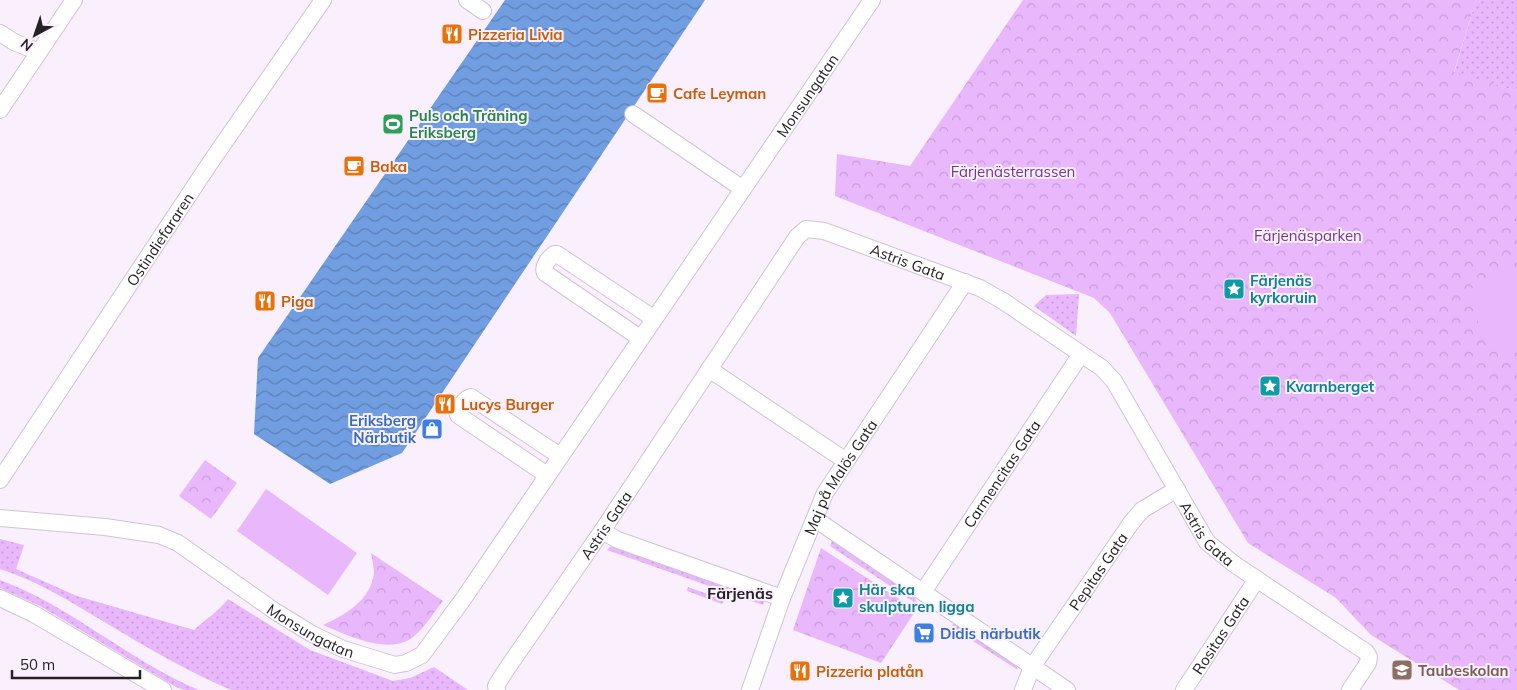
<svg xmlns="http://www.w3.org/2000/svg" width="1517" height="690" font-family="Mulish,sans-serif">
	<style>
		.grass { fill: url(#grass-dots) }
		.park { fill: url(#park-crowns) }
		.garden { fill: #e8b7fc }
		.water { fill: url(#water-waves) }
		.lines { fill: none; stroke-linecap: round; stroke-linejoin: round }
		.street-casing { stroke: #cfc4d4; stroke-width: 18 }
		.street { stroke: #fff; stroke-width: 16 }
		.labels { text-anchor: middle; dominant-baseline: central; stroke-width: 4; stroke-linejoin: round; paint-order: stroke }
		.food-label { font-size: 15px; font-weight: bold; fill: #c56008; stroke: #faf0fd; text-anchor: start }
		.street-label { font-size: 15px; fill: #242026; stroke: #faf0fd }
		.leisure-label { font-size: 15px; font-weight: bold; fill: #27864d; stroke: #faf0fd; text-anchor: start }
		.park-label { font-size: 15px; fill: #733789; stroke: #faf0fd }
		.culture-label { font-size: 15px; font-weight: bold; fill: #0d838f; stroke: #faf0fd; text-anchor: start }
		.shop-label { font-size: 15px; font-weight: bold; fill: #366cbe; stroke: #faf0fd; text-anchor: end }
		.education-label { font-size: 15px; font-weight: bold; fill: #785e54; stroke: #faf0fd; text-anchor: start }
		.neighbourhood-label { font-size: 16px; font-weight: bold; fill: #242026; stroke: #faf0fd }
	</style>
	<defs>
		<pattern id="grass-dots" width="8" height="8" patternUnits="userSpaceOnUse" patternTransform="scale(1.25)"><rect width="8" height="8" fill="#e8b7fc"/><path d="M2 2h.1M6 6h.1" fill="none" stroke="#c79dd8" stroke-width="1.8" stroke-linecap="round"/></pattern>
		<pattern id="park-crowns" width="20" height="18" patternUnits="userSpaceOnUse" patternTransform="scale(1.25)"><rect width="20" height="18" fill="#e8b7fc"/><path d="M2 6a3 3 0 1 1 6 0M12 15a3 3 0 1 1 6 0" fill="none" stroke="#c79dd8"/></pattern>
		<pattern id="water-waves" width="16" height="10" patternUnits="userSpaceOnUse" patternTransform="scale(1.25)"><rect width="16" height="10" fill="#709ee1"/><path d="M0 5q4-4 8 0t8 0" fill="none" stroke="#5c80b6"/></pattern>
	</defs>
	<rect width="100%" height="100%" fill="#faf0fd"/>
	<!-- grass -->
	<path class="grass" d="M1476 0H1517V91L1454 73Z
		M1079 294 1076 336 1034 306 1046 295Z
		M0 539 24 545 16 569 77 596 194 630C206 619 218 612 228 599L310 650 393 681 410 678 434 667 468 690H231C187 671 146 647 106 623 71 602 38 581 0 569Z
		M832 541 915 597 917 604 830 546Z
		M611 546 764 601 763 605 607 550Z
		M0 580C71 606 129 661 199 690H184L176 687 40 606 0 588Z
		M688 587 724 600 722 604 687 591Z
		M954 623 1016 665 1018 670 951 627Z"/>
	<!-- park -->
	<path class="park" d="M1023 0H1476L1454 72 1517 91V690H1459L1371 635 1336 598 1248 543 1110 313 1094 298 835 196 837 154 910 166Z
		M205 460 237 483 211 519 179 496Z
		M821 548 916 610 881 663 793 630Z
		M371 553 443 601C433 613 425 628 413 637 389 656 347 635 323 625 345 615 371 600 374 573 374 567 372 559 371 553Z"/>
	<!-- garden -->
	<path class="garden" d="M1517 266V343L1489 353 1467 291Z
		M266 489 357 553 328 595 237 531Z"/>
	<!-- water -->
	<path class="water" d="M505 0H705L402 453 330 484 254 434 258 358Z"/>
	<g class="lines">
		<!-- street casing -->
		<g class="street-casing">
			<g id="street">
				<path d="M467 0 483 11"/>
				<path d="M0 33 14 42 39 52"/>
				<path d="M0 110 74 0"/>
				<path d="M633 114 743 189"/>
				<path d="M640 338 545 273C542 266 549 258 554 254H557L653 318"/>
				<path d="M709 369 846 461"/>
				<path d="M547 475 458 415C458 408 464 399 471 397L560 456"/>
				<path id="s1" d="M0 480 210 163 323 0"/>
				<path id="s2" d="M0 518 105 527 159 535 178 543 276 612 312 634 343 649 395 665 406 663 422 655 464 598 872 0"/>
				<path d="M815 519 1067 690"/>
				<path d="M602 531 618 540 782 598"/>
				<path id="s3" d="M923 592 1081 354"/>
				<path d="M0 598 34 614 163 690"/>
				<path id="s4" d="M497 690 496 686 504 673 602 531 797 237 806 229 824 231 980 288 1003 301 1102 368 1114 381 1207 542 1234 564 1366 652 1369 657 1368 663 1350 690"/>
				<path id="s5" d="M750 690 782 598 825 493 965 282"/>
				<path id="s6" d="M1023 690 1032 667 1131 523 1142 510 1177 489"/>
				<path id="s7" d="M1184 690 1257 579"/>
			</g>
		</g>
		<!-- street -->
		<use href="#street" class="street"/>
	</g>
	<!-- icons -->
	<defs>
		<g id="restaurant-square" transform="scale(1.125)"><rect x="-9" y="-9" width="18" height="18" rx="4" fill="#e8710a" stroke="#faf0fd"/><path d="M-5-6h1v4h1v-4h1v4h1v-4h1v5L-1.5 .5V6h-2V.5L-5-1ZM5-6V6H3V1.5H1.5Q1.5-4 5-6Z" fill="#fff"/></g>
		<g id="cafe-square" transform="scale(1.125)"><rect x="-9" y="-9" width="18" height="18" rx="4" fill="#e8710a" stroke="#faf0fd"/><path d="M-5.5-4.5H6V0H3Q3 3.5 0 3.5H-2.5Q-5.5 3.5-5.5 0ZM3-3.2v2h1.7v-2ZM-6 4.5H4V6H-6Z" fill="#fff"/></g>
		<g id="stadium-square" transform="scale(1.125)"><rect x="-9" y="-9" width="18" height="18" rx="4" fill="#2e9e5b" stroke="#faf0fd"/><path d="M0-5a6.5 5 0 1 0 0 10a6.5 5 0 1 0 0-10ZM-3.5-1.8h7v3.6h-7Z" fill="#fff"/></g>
		<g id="sight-square" transform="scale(1.125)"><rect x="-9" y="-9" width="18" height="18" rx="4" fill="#0f9aa8" stroke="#faf0fd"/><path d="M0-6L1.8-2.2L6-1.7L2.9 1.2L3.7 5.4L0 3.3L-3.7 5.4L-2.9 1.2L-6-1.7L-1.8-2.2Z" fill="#fff"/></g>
		<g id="shop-square" transform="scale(1.125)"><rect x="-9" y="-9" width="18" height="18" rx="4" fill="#3f7fe0" stroke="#faf0fd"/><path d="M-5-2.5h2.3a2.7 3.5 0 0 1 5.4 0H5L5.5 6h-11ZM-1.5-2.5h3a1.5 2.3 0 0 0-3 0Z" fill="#fff"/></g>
		<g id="supermarket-square" transform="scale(1.125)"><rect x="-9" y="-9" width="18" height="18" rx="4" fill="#3f7fe0" stroke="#faf0fd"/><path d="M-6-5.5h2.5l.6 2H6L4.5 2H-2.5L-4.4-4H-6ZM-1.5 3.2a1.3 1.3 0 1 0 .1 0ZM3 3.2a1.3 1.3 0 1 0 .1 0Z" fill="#fff"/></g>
		<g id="school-square" transform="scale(1.125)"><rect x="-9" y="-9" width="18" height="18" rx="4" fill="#8d6e63" stroke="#faf0fd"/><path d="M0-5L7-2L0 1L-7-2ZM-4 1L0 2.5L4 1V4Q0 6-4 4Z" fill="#fff"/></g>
	</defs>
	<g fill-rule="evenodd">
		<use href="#restaurant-square" x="452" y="34"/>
		<use href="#cafe-square" x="657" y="93"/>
		<use href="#stadium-square" x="393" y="124"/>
		<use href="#cafe-square" x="354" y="166"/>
		<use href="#sight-square" x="1234" y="289"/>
		<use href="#restaurant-square" x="265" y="301"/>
		<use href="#sight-square" x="1270" y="386"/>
		<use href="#restaurant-square" x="445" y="404"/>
		<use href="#shop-square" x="432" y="429"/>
		<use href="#sight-square" x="843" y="598"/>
		<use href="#supermarket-square" x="924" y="633"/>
		<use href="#school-square" x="1402" y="670"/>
		<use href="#restaurant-square" x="800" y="671"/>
	</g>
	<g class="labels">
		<!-- food labels -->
		<g class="food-label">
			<text x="468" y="34">Pizzeria Livia</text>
			<text x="673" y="93">Cafe Leyman</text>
			<text x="370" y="166">Baka</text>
			<text x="281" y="301">Piga</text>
			<text x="461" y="404">Lucys Burger</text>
			<text x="816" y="671">Pizzeria platån</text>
		</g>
		<!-- street labels -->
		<g class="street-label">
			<text stroke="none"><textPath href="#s2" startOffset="1140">Monsungatan</textPath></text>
			<text stroke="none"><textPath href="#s1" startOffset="289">Ostindiefararen</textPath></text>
			<text stroke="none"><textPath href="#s4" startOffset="664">Astris Gata</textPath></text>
			<text stroke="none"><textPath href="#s3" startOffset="142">Carmencitas Gata</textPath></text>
			<text stroke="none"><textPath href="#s5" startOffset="232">Maj på Malös Gata</textPath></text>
			<text stroke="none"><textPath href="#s4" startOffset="199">Astris Gata</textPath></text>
			<text stroke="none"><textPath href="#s4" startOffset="1084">Astris Gata</textPath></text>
			<text stroke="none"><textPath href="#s6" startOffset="141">Pepitas Gata</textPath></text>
			<text stroke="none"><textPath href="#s2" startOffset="340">Monsungatan</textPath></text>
			<text stroke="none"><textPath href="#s7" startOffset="66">Rositas Gata</textPath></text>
		</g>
		<!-- leisure labels -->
		<g class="leisure-label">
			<text x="409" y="115">Puls och Träning<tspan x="409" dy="17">Eriksberg</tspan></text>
		</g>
		<!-- park labels -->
		<g class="park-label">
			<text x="1013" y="171">Färjenästerrassen</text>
			<text x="1308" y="235">Färjenäsparken</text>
		</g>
		<!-- culture labels -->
		<g class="culture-label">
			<text x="1250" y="280">Färjenäs<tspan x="1250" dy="17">kyrkoruin</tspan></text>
			<text x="1286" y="386">Kvarnberget</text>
			<text x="859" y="589">Här ska<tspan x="859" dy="17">skulpturen ligga</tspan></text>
		</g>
		<!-- shop labels -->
		<g class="shop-label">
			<text x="416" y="420">Eriksberg<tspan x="416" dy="17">Närbutik</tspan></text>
			<text x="940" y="633" text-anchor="start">Didis närbutik</text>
		</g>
		<!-- education labels -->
		<g class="education-label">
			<text x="1418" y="670">Taubeskolan</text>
		</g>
		<!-- neighbourhood labels -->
		<g class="neighbourhood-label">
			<text x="740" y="593">Färjenäs</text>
		</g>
	</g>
	<!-- north arrow -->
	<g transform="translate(35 35) rotate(220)" stroke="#faf0fd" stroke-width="4" paint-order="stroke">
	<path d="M0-4L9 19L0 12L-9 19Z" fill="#242026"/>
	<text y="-8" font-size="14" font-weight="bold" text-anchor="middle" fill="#242026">N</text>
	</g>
	<!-- scale -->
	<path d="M12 670v8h128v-8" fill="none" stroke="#242026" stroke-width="2.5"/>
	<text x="20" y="670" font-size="15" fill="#242026" stroke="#faf0fd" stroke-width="4" paint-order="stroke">50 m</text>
</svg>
